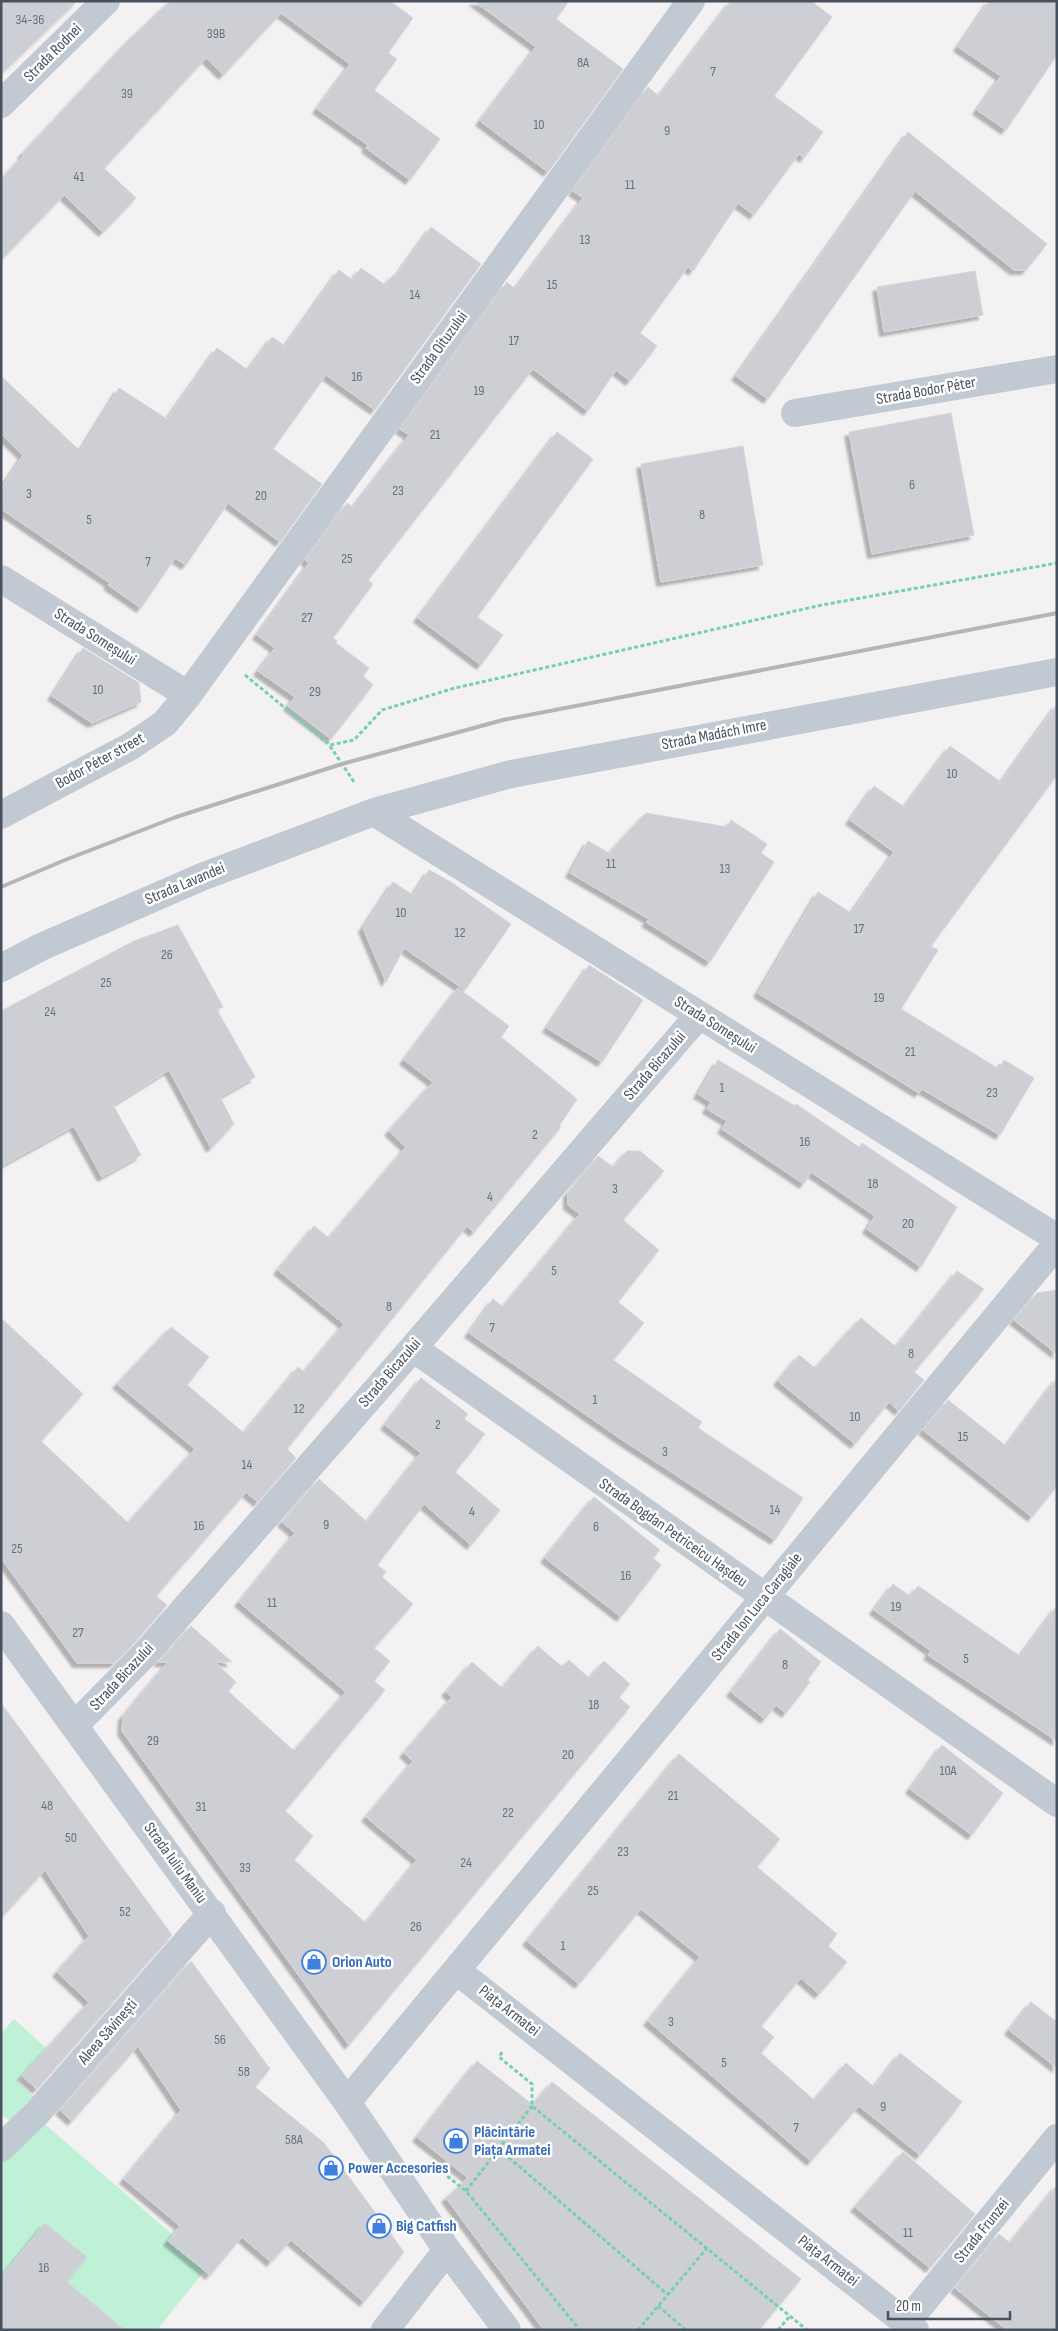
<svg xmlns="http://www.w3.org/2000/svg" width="1058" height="2331" font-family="'Sofia Sans Condensed',sans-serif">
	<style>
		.green { fill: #bff1d7 }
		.building { fill: #cdcfd5; stroke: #d5d6dc; filter: url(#shadow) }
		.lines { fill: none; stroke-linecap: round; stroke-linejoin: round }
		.path { stroke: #75d1ad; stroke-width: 3; stroke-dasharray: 4 2.5; stroke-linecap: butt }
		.minor { stroke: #c1cad3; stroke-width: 28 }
		.rail { stroke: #b3b5bb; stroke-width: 4 }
		.labels { text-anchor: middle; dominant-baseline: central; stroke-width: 5; stroke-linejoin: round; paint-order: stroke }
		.number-label { font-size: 14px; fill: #69717c }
		.street-label { font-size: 16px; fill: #48525f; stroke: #fff }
		.shop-label { font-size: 16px; font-weight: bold; fill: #366cbe; stroke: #fff; text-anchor: start }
	</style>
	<defs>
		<filter id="shadow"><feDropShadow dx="-4.5" dy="4.5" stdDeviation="1" flood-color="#0004"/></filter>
	</defs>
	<rect width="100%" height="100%" fill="#f3f1f1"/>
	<!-- green -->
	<path class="green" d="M14 2019 47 2049 17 2082 33 2096 10 2121 1 2114V2034Z
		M39 2119 173 2235 205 2270 157 2330H1V2158Z"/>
	<!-- building -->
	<path class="building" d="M1 1H77L1 74Z
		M170 1H390L413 18 388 53 397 59 374 90 440 139 410 180 366 148 368 145 317 109 350 64 281 13 223 75 206 58 104 168 136 198 103 232 64 195 1 260V179L24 155 22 154 126 43Z
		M474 1H569L556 19 623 69 548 172 480 121 536 47Z
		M731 1H811L832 17 774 96 823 132 804 158 799 154 754 215 738 203 693 271 688 267 640 333 657 346 630 381 616 370 588 411 533 369 368 580 373 584 333 638 337 641 336 643 369 668 363 676 373 685 331 739 288 706 295 697 258 671 275 648 257 635 309 563 305 560 347 503 353 507 409 435 400 429 507 282 515 289 583 198 573 191 648 87 659 96Z
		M989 1H1057V55L1006 130 977 110 1001 76 958 47Z
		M908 132 1047 244 1026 270H1014L915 191 768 399 736 376Z
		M431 227 481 264 375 410 326 375 273 449 322 484 280 542 228 503 186 565 175 558 141 608 108 585 110 583 1 509V489L23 455 1 434V376L80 451 119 388 167 419 217 348 248 370 272 337 285 346 339 270 352 280 361 268 385 285 393 275 396 276Z
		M975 271 983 315 884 332 877 287Z
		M951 413 974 535 872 554 849 432Z
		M557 432 593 459 477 617 503 635 481 665 418 618Z
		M743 446 763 565 661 582 641 464Z
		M83 648 139 683 141 702 92 723 52 696Z
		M1057 704V775L931 946 938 950 901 1009 999 1069 1004 1060 1034 1078 1000 1135 922 1089 919 1093 758 993 818 892 851 913 894 852 850 820 874 786 904 807 950 746 1001 782Z
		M646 813 727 827 731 820 767 844 761 853 774 862 710 962 646 922 649 919 570 873 588 841 609 853Z
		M429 870 451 882 511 924 465 990 404 948 386 982 363 928 393 882 413 895Z
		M178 925 223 1007 217 1010 255 1077 220 1097 234 1124 211 1148 169 1070 113 1105 141 1155 102 1177 74 1126 1 1166V1011L134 941Z
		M589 965 643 1000 602 1062 547 1028Z
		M458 988 509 1026 501 1037 577 1099 559 1126 561 1127 474 1232 467 1226 287 1449 296 1458 258 1502 246 1492 156 1596 167 1605 135 1642 114 1663H77L1 1558V1318L83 1394 41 1441 128 1523 195 1449 117 1384 171 1327 209 1357 187 1385 244 1433 298 1367 304 1372 344 1324 278 1270 314 1226 329 1238 406 1147 389 1131 433 1082 404 1060Z
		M718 1060 795 1106 796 1104 859 1147 862 1143 957 1207 921 1267 867 1229 875 1216 811 1172 804 1184 722 1129 727 1121 707 1109 711 1102 698 1094Z
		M627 1151H640L664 1171 623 1220 659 1250 618 1302 644 1323 613 1360 702 1422 698 1428 803 1498 775 1540 618 1437 469 1333 493 1299 503 1307 580 1214 568 1205V1193L598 1156 613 1167Z
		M957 1271 984 1289 914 1372 924 1380 899 1411 889 1402 855 1444 778 1381 799 1355 815 1368 861 1318 896 1347Z
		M1057 1290V1354L1014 1320 1037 1293Z
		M421 1378 468 1414 464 1419 485 1434 455 1472 500 1510 471 1545 424 1504 377 1565 386 1572 382 1577 413 1604 374 1648 390 1661 374 1681 385 1690 285 1811 313 1836 294 1860 366 1923 417 1860 366 1817 413 1761 404 1753 452 1697 446 1692 472 1662 502 1688 538 1646 562 1667 569 1660 589 1678 604 1661 630 1684 619 1697 630 1707 349 2045 122 1731 123 1716 168 1662H158L191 1626 232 1662H215L236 1682 228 1691 294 1751 346 1692 239 1602 295 1533 282 1522 319 1479 367 1522 421 1453 385 1425Z
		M1057 1378V1486L1032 1517 923 1430 948 1400 1006 1446Z
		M594 1497 660 1550 653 1558 661 1565 621 1617 545 1558Z
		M893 1584 910 1596 918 1586 1020 1656 1057 1606V1741L928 1655 931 1651 874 1610Z
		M780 1629 821 1662 807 1680 810 1682 786 1713 776 1705 765 1719 731 1692Z
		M1 1703 172 1935 37 2089 22 2076 89 2002 57 1972 89 1936 45 1870 1 1918Z
		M942 1745 1003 1793 972 1835 910 1789Z
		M679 1754 780 1839 757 1867 837 1934 828 1946 847 1962 819 1994 801 1978 761 2026 774 2037 761 2053 814 2100 846 2063 874 2087 900 2053 962 2102 920 2155 859 2106 811 2161 648 2021 700 1957 641 1909 579 1984 527 1941Z
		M191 1961 270 2069 255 2087 324 2143 404 2252 364 2302 291 2240 271 2262 242 2237 210 2275 168 2241 180 2226 124 2179 181 2110 138 2046 72 2121 60 2110Z
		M1031 2002 1057 2022V2068L1009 2030Z
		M477 2061 533 2105 552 2082 801 2279 759 2330H544L446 2198 468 2178 417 2137Z
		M903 2152 975 2214 930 2268 855 2207Z
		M1057 2185V2330H1007L955 2288 999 2234 1010 2243Z
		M45 2223 87 2257 67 2282 125 2330H1V2277Z"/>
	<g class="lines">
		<!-- path -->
		<path class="path" d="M245 675 330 745 354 740 382 710 455 688 822 605 1057 563
			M330 746 354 782
			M502 2052 499 2057 532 2084V2106L807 2330
			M499 2149 667 2294
			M437 2168 466 2191 580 2330
			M466 2191 532 2106
			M658 2306 686 2330
			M638 2330 707 2248
			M778 2330 790 2316"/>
		<!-- minor -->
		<path class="minor" d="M1 104 106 1
			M795 413 1057 369
			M1 579 188 695
			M374 812 1057 1238
			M1 815 131 746 165 723 188 695 691 1
			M1 968 41 947 204 876 374 812 511 774 1057 672
			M413 1348 1057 1803
			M1 1625 347 2102 447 2250 507 2330
			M75 1725 146 1653 413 1348 699 1015
			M457 1971 915 2330
			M347 2102 1057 1244
			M1 2148 37 2113 212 1913
			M906 2323 1057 2138
			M385 2330 447 2250"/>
		<!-- rail -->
		<path class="rail" d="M1 887 65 860 176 817 342 764 503 720 1057 613"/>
	</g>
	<!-- icons -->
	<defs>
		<g id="shop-ring" transform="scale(1.25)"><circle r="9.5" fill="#fff" stroke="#3f7fe0" stroke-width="1.5"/><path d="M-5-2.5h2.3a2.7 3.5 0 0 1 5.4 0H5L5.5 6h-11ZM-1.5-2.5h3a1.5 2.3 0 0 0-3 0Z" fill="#3f7fe0"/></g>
	</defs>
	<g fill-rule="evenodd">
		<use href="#shop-ring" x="314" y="1962"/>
		<use href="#shop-ring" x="456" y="2141"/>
		<use href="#shop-ring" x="331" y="2168"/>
		<use href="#shop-ring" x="379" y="2226"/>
	</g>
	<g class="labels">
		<!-- number labels -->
		<g class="number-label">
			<text x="30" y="19">34-36</text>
			<text x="216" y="33">39B</text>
			<text x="583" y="62">8A</text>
			<text x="713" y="71">7</text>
			<text x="127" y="93">39</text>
			<text x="539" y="124">10</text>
			<text x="667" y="130">9</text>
			<text x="79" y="176">41</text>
			<text x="630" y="184">11</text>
			<text x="585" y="239">13</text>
			<text x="552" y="284">15</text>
			<text x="415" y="294">14</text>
			<text x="514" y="340">17</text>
			<text x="357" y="376">16</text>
			<text x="479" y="390">19</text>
			<text x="435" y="434">21</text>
			<text x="912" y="484">6</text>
			<text x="398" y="490">23</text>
			<text x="29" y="493">3</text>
			<text x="261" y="495">20</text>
			<text x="702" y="514">8</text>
			<text x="89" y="519">5</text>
			<text x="347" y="558">25</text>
			<text x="148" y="561">7</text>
			<text x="307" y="617">27</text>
			<text x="98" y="689">10</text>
			<text x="315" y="691">29</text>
			<text x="952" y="773">10</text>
			<text x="611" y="863">11</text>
			<text x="725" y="868">13</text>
			<text x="401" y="912">10</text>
			<text x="859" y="928">17</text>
			<text x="460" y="932">12</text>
			<text x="167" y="954">26</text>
			<text x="106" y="982">25</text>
			<text x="879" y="997">19</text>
			<text x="50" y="1011">24</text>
			<text x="910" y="1051">21</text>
			<text x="722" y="1087">1</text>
			<text x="992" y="1092">23</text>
			<text x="535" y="1134">2</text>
			<text x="805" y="1141">16</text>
			<text x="873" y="1183">18</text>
			<text x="615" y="1188">3</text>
			<text x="490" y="1196">4</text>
			<text x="908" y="1223">20</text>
			<text x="554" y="1270">5</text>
			<text x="389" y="1306">8</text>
			<text x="492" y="1327">7</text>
			<text x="911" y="1353">8</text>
			<text x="595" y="1399">1</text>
			<text x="299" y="1408">12</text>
			<text x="855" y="1416">10</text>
			<text x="438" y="1424">2</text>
			<text x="963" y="1436">15</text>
			<text x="665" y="1451">3</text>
			<text x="247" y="1464">14</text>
			<text x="775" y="1509">14</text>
			<text x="472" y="1511">4</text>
			<text x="326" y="1524">9</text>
			<text x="199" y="1525">16</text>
			<text x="596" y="1526">6</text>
			<text x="17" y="1548">25</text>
			<text x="626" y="1575">16</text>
			<text x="272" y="1602">11</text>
			<text x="896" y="1606">19</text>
			<text x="78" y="1632">27</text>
			<text x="966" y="1658">5</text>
			<text x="785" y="1664">8</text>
			<text x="594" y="1704">18</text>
			<text x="153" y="1740">29</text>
			<text x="568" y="1754">20</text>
			<text x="948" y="1770">10A</text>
			<text x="673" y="1795">21</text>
			<text x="47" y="1805">48</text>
			<text x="201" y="1806">31</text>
			<text x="508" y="1812">22</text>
			<text x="71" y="1837">50</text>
			<text x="623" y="1851">23</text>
			<text x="466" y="1862">24</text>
			<text x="245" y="1867">33</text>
			<text x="593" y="1890">25</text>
			<text x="125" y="1911">52</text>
			<text x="416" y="1926">26</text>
			<text x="563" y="1945">1</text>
			<text x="671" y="2021">3</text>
			<text x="220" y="2039">56</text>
			<text x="724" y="2062">5</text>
			<text x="244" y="2071">58</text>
			<text x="883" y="2106">9</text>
			<text x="796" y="2127">7</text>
			<text x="294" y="2139">58A</text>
			<text x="908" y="2232">11</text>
			<text x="44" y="2267">16</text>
		</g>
		<!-- street labels -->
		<g class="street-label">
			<text transform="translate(53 53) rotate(-45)">Strada Rodnei</text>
			<text transform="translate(439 348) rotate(-54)">Strada Oituzului</text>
			<text transform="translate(926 391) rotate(-10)">Strada Bodor Péter</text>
			<text transform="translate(95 637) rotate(32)">Strada Someșului</text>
			<text transform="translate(714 735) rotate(-11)">Strada Madách Imre</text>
			<text transform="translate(100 761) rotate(-29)">Bodor Péter street</text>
			<text transform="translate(185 884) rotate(-23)">Strada Lavandei</text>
			<text transform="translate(715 1025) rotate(32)">Strada Someșului</text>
			<text transform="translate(655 1066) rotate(-49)">Strada Bicazului</text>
			<text transform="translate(390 1373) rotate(-49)">Strada Bicazului</text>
			<text transform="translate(673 1533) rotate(35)">Strada Bogdan Petriceicu Hașdeu</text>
			<text transform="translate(757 1607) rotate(-51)">Strada Ion Luca Caragiale</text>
			<text transform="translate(122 1677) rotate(-47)">Strada Bicazului</text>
			<text transform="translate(175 1863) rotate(54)">Strada Iuliu Maniu</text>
			<text transform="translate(509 2011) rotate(38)">Piața Armatei</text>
			<text transform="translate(108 2032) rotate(-49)">Aleea Săvinești</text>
			<text transform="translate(982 2231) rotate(-51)">Strada Frunzei</text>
			<text transform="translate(828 2261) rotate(38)">Piața Armatei</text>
		</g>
		<!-- shop labels -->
		<g class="shop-label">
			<text x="332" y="1962">Orion Auto</text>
			<text x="474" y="2132">Plăcintărie<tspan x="474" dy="18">Piața Armatei</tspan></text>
			<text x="348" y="2168">Power Accesories</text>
			<text x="396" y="2226">Big Catfish</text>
		</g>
	</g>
	<!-- border -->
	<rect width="1058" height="2331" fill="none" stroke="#48525f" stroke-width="5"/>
	<!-- scale -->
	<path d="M888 2311v8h122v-8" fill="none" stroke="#48525f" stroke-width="2.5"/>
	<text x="896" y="2311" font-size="15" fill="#48525f" stroke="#ffffff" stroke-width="4" paint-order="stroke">20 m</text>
</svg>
